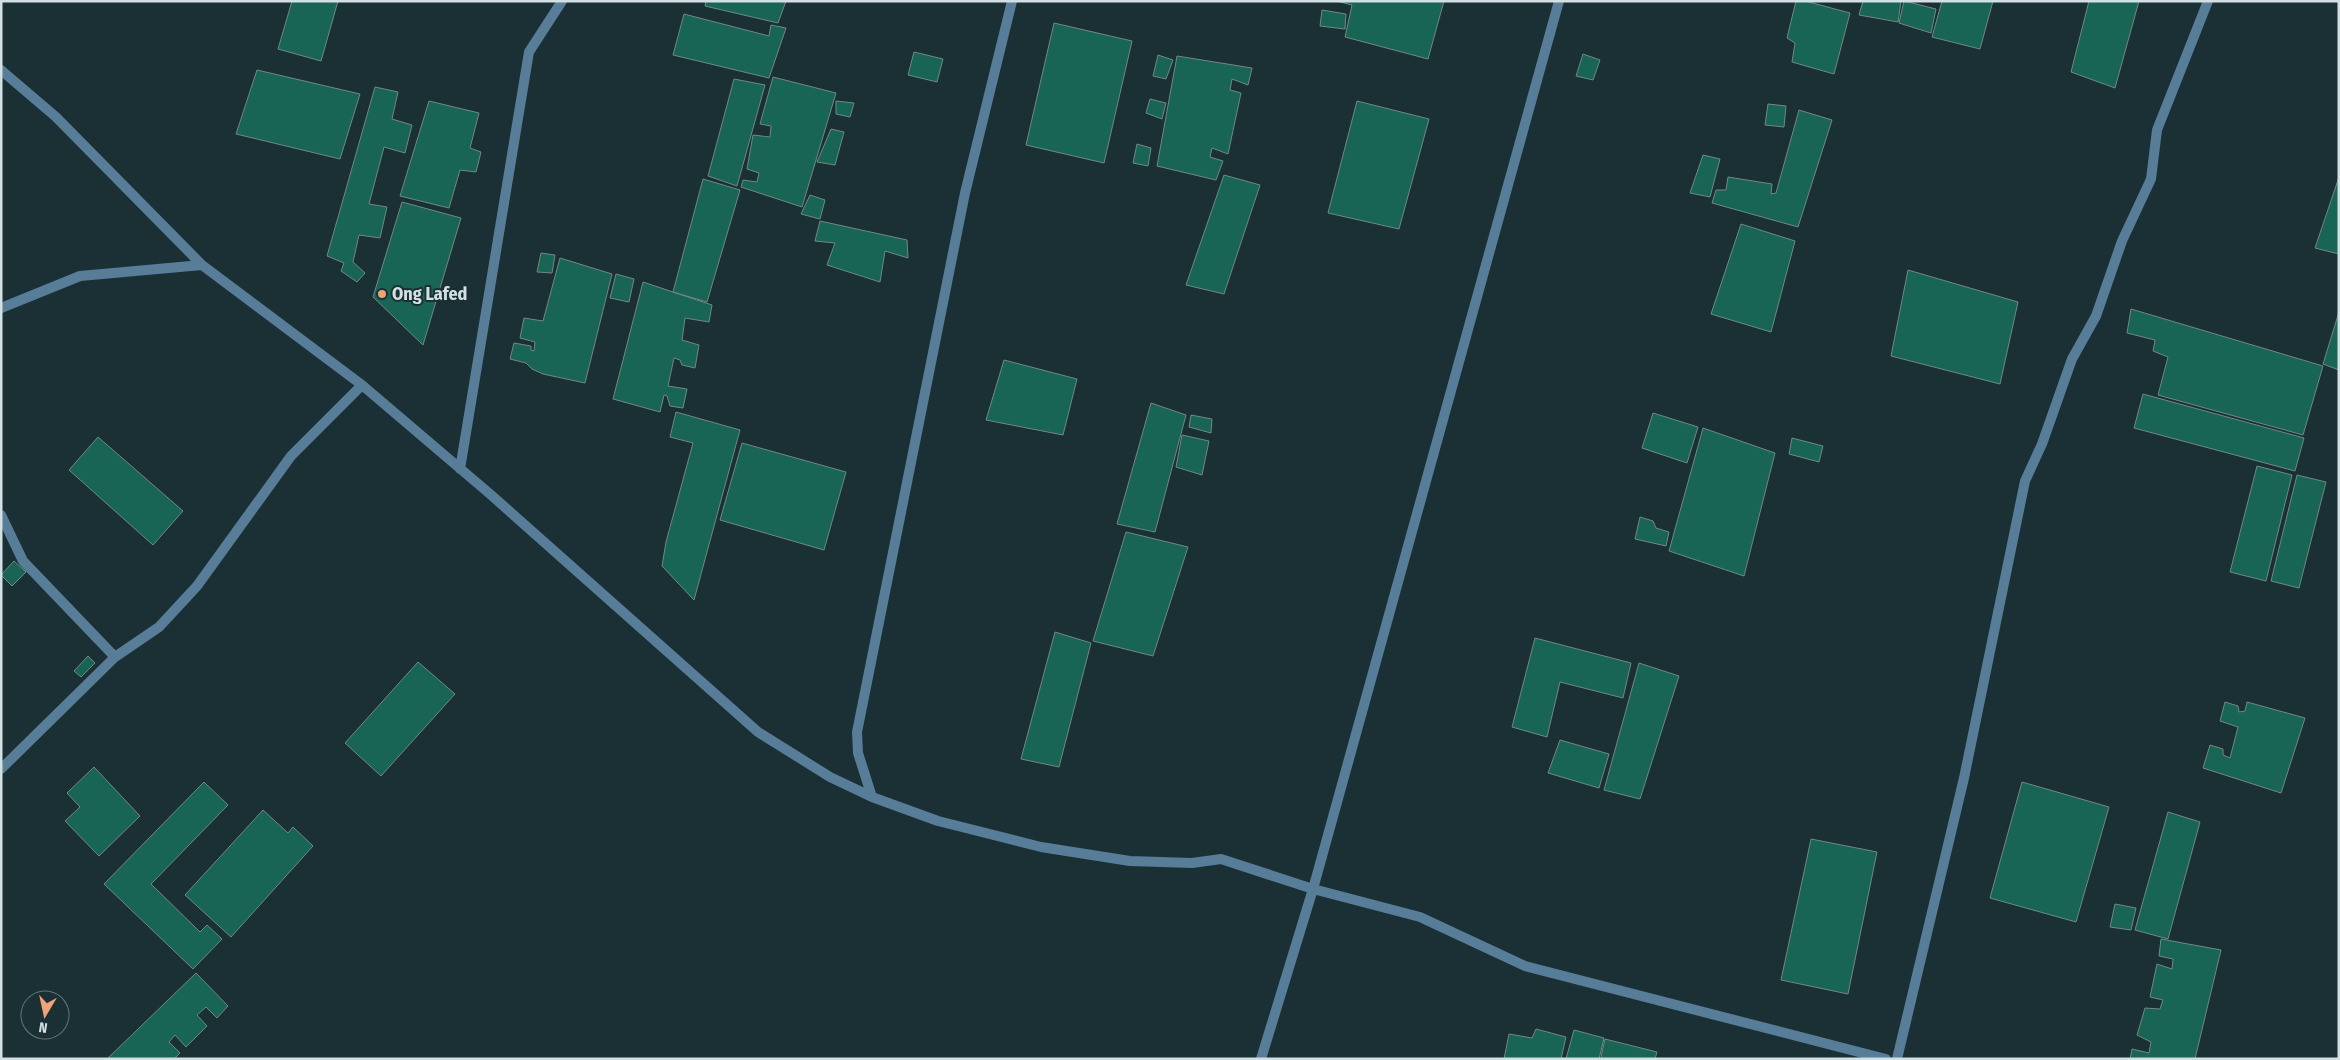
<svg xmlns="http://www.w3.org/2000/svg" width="2340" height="1060" font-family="'Fira Sans Condensed',sans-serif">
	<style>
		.building { fill: #186455; stroke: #718983 }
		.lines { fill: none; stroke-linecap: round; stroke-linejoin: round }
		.street { stroke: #577d99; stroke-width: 10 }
		.poi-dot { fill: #f0a278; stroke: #1a3034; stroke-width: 2 }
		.labels { text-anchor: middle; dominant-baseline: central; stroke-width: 4; stroke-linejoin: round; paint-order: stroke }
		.poi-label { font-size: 18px; font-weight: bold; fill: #d3e0e3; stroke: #1a3034; text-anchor: start }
	</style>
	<rect width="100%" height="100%" fill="#1a3034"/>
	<!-- building -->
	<path class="building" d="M292 1H338L321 61 278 49Z
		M706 1H786L778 23 705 6Z
		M1336 1H1444L1428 59 1345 37 1352 5Z
		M1796 1H1805L1850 13 1834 74 1792 62 1795 43 1787 38Z
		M1863 1H1901L1898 22 1859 15Z
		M1904 1 1936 9 1931 33 1899 23Z
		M1942 1H1993L1980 49 1932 37Z
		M2089 1H2139L2115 88 2071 72Z
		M1322 10 1346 14 1345 29 1320 26Z
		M684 14 769 36 771 25 786 28 769 78 673 55Z
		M1054 23 1132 41 1104 163 1026 145Z
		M914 52 943 59 937 82 908 75Z
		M1583 54 1600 60 1593 80 1576 76Z
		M1158 55 1173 60 1166 79 1153 76Z
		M1177 56 1252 68 1248 85 1232 79 1230 90 1241 93 1228 154 1212 148 1210 157 1223 161 1216 180 1157 166Z
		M257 70 360 94 340 159 236 134Z
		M773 77 836 93 802 207 741 187 743 180 757 182 759 173 747 169 753 135 770 137 771 126 760 124Z
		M734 79 765 85 737 186 708 176Z
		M375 87 398 92 392 119 412 125 405 153 384 147 369 204 387 207 380 238 359 235 353 262 365 273 357 282 341 271 344 263 327 256Z
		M1150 99 1166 103 1162 119 1146 113Z
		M429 101 479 113 470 148 481 152 476 172 460 170 449 208 400 196Z
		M836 101 854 103 850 117 836 114Z
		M1357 101 1429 119 1399 229 1328 213Z
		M1768 104 1786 106 1784 127 1765 125Z
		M1799 110 1832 120 1798 227 1712 203 1716 190H1726L1728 177 1772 184 1771 194 1776 193Z
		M831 129 844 132 835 165 817 162Z
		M1137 144 1151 148 1148 166 1133 163Z
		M1703 155 1720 159 1710 197 1690 193Z
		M1224 175 1260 185 1224 294 1186 285Z
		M2339 177V254L2315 248Z
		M703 179 740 190 707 302 673 292Z
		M810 195 825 200 820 219 801 214Z
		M402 202 461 218 423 345 373 297Z
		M820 221 907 240 908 258 885 251 880 282 827 265 835 243 815 241Z
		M1741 224 1795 241 1771 332 1711 314Z
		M541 253 555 255 552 273 537 272Z
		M560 258 612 274 585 383 543 374 532 369 526 363 510 359 514 343 531 346V350L534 351 535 342 520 338 524 318 543 321Z
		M1908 270 2018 302 2000 384 1891 356Z
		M616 274 634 279 629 302 610 298Z
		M643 282 712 305 709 322 685 318 682 340 699 345 695 368 682 365 680 360 674 358 668 386 687 389 683 408 670 406 667 396 664 395 660 412 613 399Z
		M2131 309 2323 366 2303 435 2158 395 2168 357 2153 351 2155 340 2127 333Z
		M2339 312V370L2323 364Z
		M1004 360 1077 379 1063 435 986 420Z
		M2143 394 2304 438 2295 471 2134 428Z
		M1151 403 1186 415 1155 532 1117 524Z
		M676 412 740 430 694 600 662 566 666 542 693 443 670 437Z
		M1653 413 1698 427 1687 463 1642 448Z
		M1191 415 1212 419 1211 433 1189 427Z
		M1703 428 1775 453 1744 576 1669 551Z
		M1182 435 1209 441 1202 475 1176 467Z
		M98 437 183 511 153 545 69 470Z
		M1792 438 1823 446 1819 462 1789 454Z
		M742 443 846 472 824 550 720 520Z
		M2257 466 2292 475 2266 581 2230 572Z
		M2297 475 2326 482 2299 588 2271 581Z
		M1640 517 1653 521 1656 528 1669 532 1666 546 1635 539Z
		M1126 532 1188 547 1153 656 1093 641Z
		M14 561 26 572 12 586 1 575Z
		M1055 632 1091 643 1059 767 1021 759Z
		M1535 638 1631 663 1623 698 1560 682 1547 737 1512 727Z
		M88 656 95 663 81 677 74 671Z
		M418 662 455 694 381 776 345 743Z
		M1639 663 1679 676 1640 799 1604 790Z
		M2225 702 2238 706 2239 712 2245 711 2247 702 2305 718 2281 793 2203 768 2210 745 2223 749V755L2230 758 2238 727 2220 721Z
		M1560 740 1609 754 1599 788 1548 773Z
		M94 767 140 816 99 856 65 821 80 807 67 793Z
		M204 782 228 805 151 884 200 932 207 925 222 939 193 969 104 884Z
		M2022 782 2109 807 2076 922 1990 898Z
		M263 810 288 833 293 827 313 846 231 937 185 895Z
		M2168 812 2200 822 2168 939 2135 930Z
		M1811 839 1877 852 1848 994 1781 980Z
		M2115 904 2136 908 2131 930 2110 927Z
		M2161 939 2221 950 2195 1059H2130L2132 1049 2149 1053 2151 1042 2137 1035 2145 1008 2160 1009 2163 1000 2150 997 2157 964 2172 969 2173 959 2159 956Z
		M196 973 228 1006 217 1018 206 1007 197 1015 207 1026 186 1047 175 1035 169 1042 180 1053 174 1059H107Z
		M1536 1029 1566 1037 1561 1059H1504L1509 1034 1532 1038Z
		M1574 1030 1604 1038 1599 1059H1566Z
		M1605 1039 1657 1052 1655 1059H1603L1601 1057Z"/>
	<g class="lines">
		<!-- street -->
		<path class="street" d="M1 70 56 117 202 265 362 385 490 494 758 732 830 777 872 797 938 821 1041 847 1130 861 1192 863 1221 859 1313 889 1420 917 1525 966 1886 1059
			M1 308 80 276 202 265
			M460 469 529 52 562 1
			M1 515 23 561 115 657
			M1 769 115 657 159 627 197 586 291 456 362 385
			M872 797 858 753 857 732 965 193 1012 1
			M1261 1059 1313 889 1559 1
			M1897 1059 1964 778 2025 481 2042 444 2072 359 2096 316 2122 241 2151 179 2157 130 2208 1"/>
	</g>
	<!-- markers -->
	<circle class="poi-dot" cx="382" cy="294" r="5"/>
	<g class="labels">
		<!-- poi labels -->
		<g class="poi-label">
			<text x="392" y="294">Ong Lafed</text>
		</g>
	</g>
	<!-- border -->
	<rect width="2340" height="1060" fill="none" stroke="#d3e0e3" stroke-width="5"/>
	<!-- north arrow -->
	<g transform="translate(45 1015) rotate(189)"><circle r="24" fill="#1a3034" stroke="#64767a"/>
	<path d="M0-4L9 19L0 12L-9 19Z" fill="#f0a278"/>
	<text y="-8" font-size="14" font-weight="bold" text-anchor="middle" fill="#d3e0e3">N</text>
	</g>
</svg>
